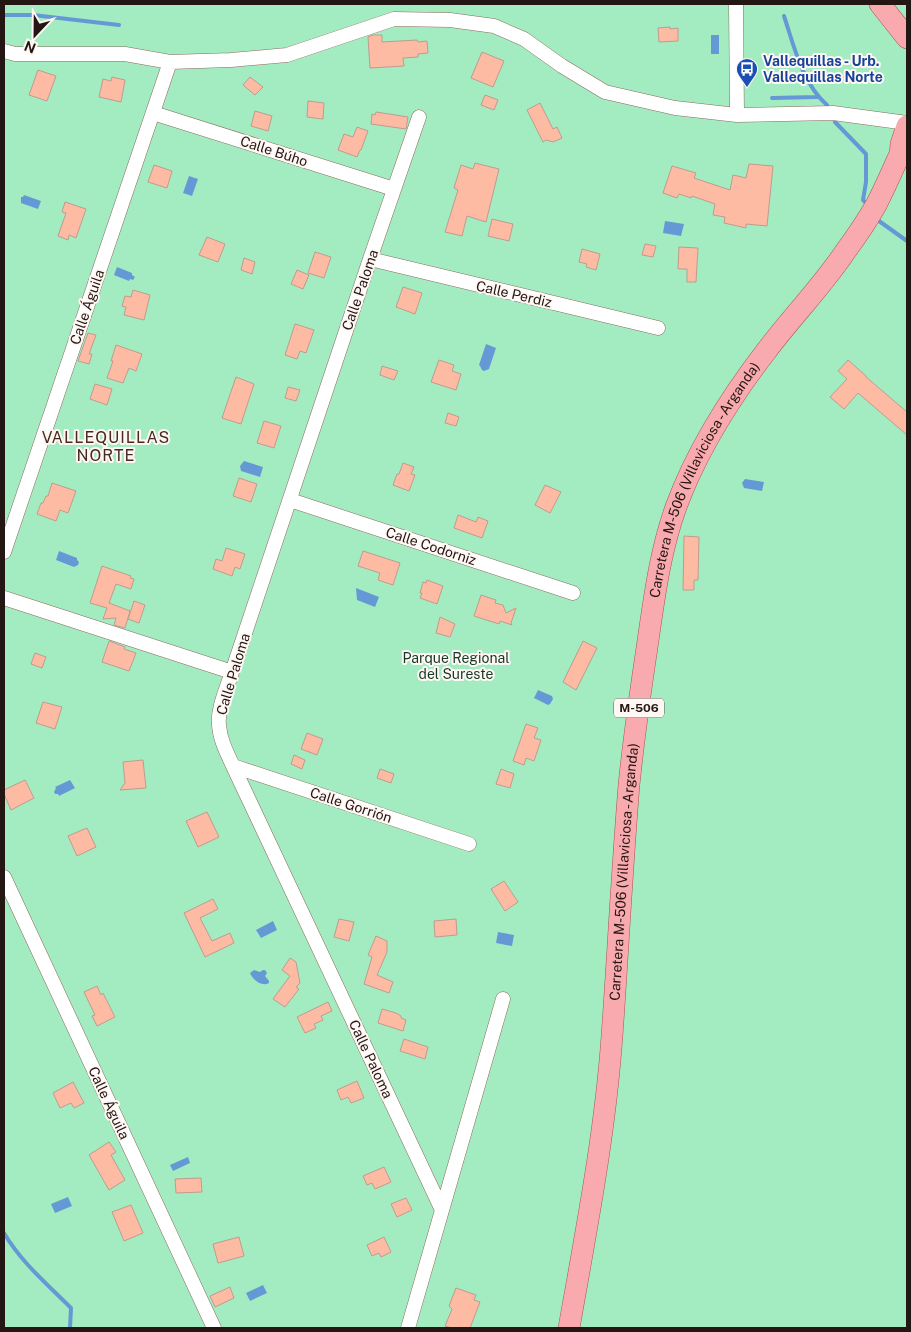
<svg xmlns="http://www.w3.org/2000/svg" width="911" height="1332" font-family="'Public Sans',sans-serif">
	<style>
		.green { fill: #a3ecc1 }
		.water { fill: #6599d6 }
		.lines { fill: none; stroke-linecap: round; stroke-linejoin: round }
		.stream { stroke: #6599d6; stroke-width: 4 }
		.building { fill: #febba3; stroke: #bf9b8e }
		.street-casing { stroke: #8c6a5e; stroke-width: 15 }
		.primary-casing { stroke: #ab5255; stroke-width: 22 }
		.street { stroke: #fff; stroke-width: 14 }
		.primary { stroke: #f8aaaf; stroke-width: 21 }
		.labels { text-anchor: middle; dominant-baseline: central; stroke-width: 4; stroke-linejoin: round; paint-order: stroke }
		.shield { fill: #fff7f4; stroke: #665a56; stroke-width: 1 }
		.shield-label { font-size: 12px; font-weight: bold; fill: #241612 }
		.transit-label { font-size: 14px; font-weight: bold; fill: #164399; stroke: #fff7f4; text-anchor: start }
		.street-label { font-size: 14px; fill: #241612; stroke: #fff7f4 }
		.park-label { font-size: 14px; fill: #143926; stroke: #fff7f4 }
		.quarter-label { font-size: 16px; letter-spacing: 1px; fill: #46291f; stroke: #fff7f4 }
	</style>
	<rect width="100%" height="100%" fill="#fde6de"/>
	<!-- green -->
	<path class="green" d="M4 4H907V1328H4Z"/>
	<!-- water -->
	<path class="water" d="M711 35H719V54H711Z
		M189 176 198 179 192 196 183 193Z
		M24 195 41 201 38 209 21 203V197H23Z
		M665 221 684 224 681 236 663 233Z
		M117 267 132 273V275L135 277 133 280 130 279 129 281 114 275Z
		M486 344 496 348 489 369 484 371 482 370 480 366 479 365Z
		M244 461 263 467 260 477 241 471 240 466Z
		M745 479 764 482 762 491 744 488 742 483Z
		M59 551 77 558V560L79 562 78 565 74 567 56 560Z
		M356 588 379 597 375 607 357 600Z
		M538 690 552 696 553 699 550 704 548 705 534 698Z
		M70 780 75 788 59 796 58 794H55L54 792 56 788 55 787Z
		M273 921 277 930 261 938 256 930Z
		M498 932 514 935 512 946 496 943Z
		M254 970 260 972 263 970H265L267 973 265 976 269 981V983C261 987 253 980 250 973Z
		M188 1157 190 1163 173 1171 170 1165Z
		M68 1197 72 1206 55 1213 51 1204Z
		M263 1285 267 1293 250 1301 246 1293Z"/>
	<g class="lines">
		<!-- stream -->
		<path class="stream" d="M4 15H33L119 25
			M784 16C794 46 802 83 827 105
			M772 98 817 97
			M835 122 866 154V182L863 200 865 202
			M879 221 907 241
			M4 1233C21 1262 47 1284 71 1308L70 1328"/>
	</g>
	<!-- building -->
	<path class="building" d="M670 27V29L678 28V41L659 42 658 28Z
		M373 35H382V42L417 40 418 42 427 41 428 53 418 54V57L403 58 404 66 370 68 368 37Z
		M482 52 504 61 493 87 471 78Z
		M38 70 56 76 47 101 29 95Z
		M112 77 125 80 121 102 99 97 103 79 111 81Z
		M250 77 263 87 255 95 243 85Z
		M485 95 498 100 494 110 481 105Z
		M308 101 324 103 323 119 307 117Z
		M540 103 553 129 557 127 562 138 553 142 546 140 543 142 527 110Z
		M255 111 272 116 268 131 251 126Z
		M376 112 408 117 406 129 371 124 372 114 375 115Z
		M357 127 368 131 361 150H360L357 157 338 150 344 134 353 137Z
		M475 163 499 169 486 222 467 216 462 236 445 232 458 190 454 188 461 165 473 169Z
		M749 164 773 166 767 226 746 224V228L724 223 725 217 713 215 715 204 692 196 691 198 679 194 677 198 663 193 672 166 696 173 694 178 730 190 733 175 746 178Z
		M154 165 172 171 167 188 148 182Z
		M65 202 86 209 76 238 69 235 68 240 58 236 66 213 62 212Z
		M492 219 513 224 509 241 488 236Z
		M207 237 225 244 218 262 199 255Z
		M645 244 656 246 653 257 642 255Z
		M679 247 698 248 696 282H687V269H678Z
		M582 249 600 254 596 270 586 267 587 264 579 262Z
		M315 252 331 257 324 278 308 273Z
		M244 258 255 262 252 274 241 270Z
		M297 270 309 275 303 289 291 284Z
		M403 287 422 293 415 314 396 307Z
		M133 290 150 295 144 320 124 315 126 307 122 306 125 296 131 297Z
		M295 324 314 330 306 353 300 351 297 359 285 355Z
		M88 333 96 335 89 354H92L89 364 78 361Z
		M116 345 142 354 136 371 129 368 123 383 107 378 113 361H111Z
		M439 360 454 365 452 371 461 374 456 390 431 382Z
		M848 360 866 376V377L907 412V435L858 393 844 409 830 397 847 379 838 371Z
		M382 366 398 371 394 380 380 375Z
		M236 377 254 384 241 424 222 418Z
		M95 384 112 389 107 405 90 399Z
		M288 387 300 390 296 401 285 398Z
		M448 413 459 417 456 426 445 423Z
		M264 421 281 426 274 448 257 443Z
		M403 463 414 467 411 474 415 475 409 491 393 485 397 474H399Z
		M239 478 257 484 251 502 233 496Z
		M52 483 76 491 68 513 60 510 56 521 37 514 41 503H43L46 496H48Z
		M545 485 561 492 550 513 535 505Z
		M458 515 476 522 478 517 488 521 482 538 454 528Z
		M684 536 699 537 698 580H694V590H683Z
		M226 548 245 554 240 569 235 567 232 576 213 569 216 559 222 561Z
		M363 551 400 563 393 585 378 580 380 573 358 566Z
		M102 566 131 576 130 578 134 579 131 589 116 584 109 603 130 611 125 628 114 625 116 618 103 619 107 608 90 603Z
		M427 580 443 586 437 604 420 598 422 593H420L423 582 426 583Z
		M481 595 496 600 495 603 503 605 506 613 516 608 511 623 512 625 500 621 499 624 474 616Z
		M134 601 145 605 139 623 128 619Z
		M440 617 455 624 450 637 436 633Z
		M109 641 125 647 124 649 136 653 129 671 102 662Z
		M583 641 597 648 576 690 563 682Z
		M35 653 46 657 42 668 31 664Z
		M43 702 62 707 55 729 36 723Z
		M526 724 538 728 534 738 541 740 534 761 526 758 524 765 513 761Z
		M307 733 323 739 317 755 301 749Z
		M294 755 305 760 302 769 291 764Z
		M143 760 146 788 120 790 125 783 123 762Z
		M380 769 394 774 391 783 377 778Z
		M501 769 514 774 510 788 496 784Z
		M25 780 34 798 11 810 4 794V790Z
		M207 812 219 837 198 847 186 821Z
		M87 828 96 847 77 856 68 836Z
		M504 881 518 902 505 911 491 889Z
		M213 899 218 909 200 918 212 941 230 933 234 943 205 957 184 913Z
		M339 919 354 922 349 941 334 937Z
		M456 919 457 935 435 937 434 921Z
		M376 936 387 941V952L377 975 393 982 389 993 364 984 372 957 368 955Z
		M290 958 296 962 300 983 296 987 299 989 285 1007 273 999 290 976 282 970Z
		M97 986 101 995 103 993 115 1017 97 1026 92 1016 95 1015 84 992Z
		M328 1002 332 1011 321 1016 323 1020 314 1024 316 1028 305 1033 297 1017Z
		M382 1009 396 1013 401 1016V1018L406 1020 403 1031 378 1023Z
		M404 1039 428 1047 425 1059 400 1051Z
		M357 1081 364 1098 351 1103 348 1097 341 1100 337 1090Z
		M73 1082 84 1103 74 1108 71 1103 60 1108 53 1093Z
		M109 1142 116 1152 111 1155 125 1180 109 1190 89 1155Z
		M384 1167 391 1182 375 1189 372 1183 367 1185 363 1176Z
		M201 1178 202 1192 176 1193 175 1179Z
		M406 1198 412 1210 397 1217 391 1204Z
		M131 1205 143 1233 124 1241 112 1212Z
		M239 1237 244 1256 218 1263 213 1244Z
		M384 1237 391 1252 381 1257 379 1253 372 1256 367 1245Z
		M230 1287 234 1298 215 1307 210 1296Z
		M456 1288 476 1295 474 1300 480 1302 470 1328H452L445 1326 452 1309 449 1306Z"/>
	<g class="lines">
		<!-- street casing -->
		<g class="street-casing">
			<path id="street" d="M736 4 737 115
				M4 51 15 54H125L170 62 231 60 287 55 394 19 450 20 494 26 524 39 562 66 605 92 675 108 737 115 833 113 907 123
				M153 113 394 189
				M419 117 370 259 232 672C227 688 217 709 219 725 220 740 227 753 233 766L442 1210
				M370 259 658 328
				M290 500 573 593
				M4 552 170 62
				M4 598 232 672
				M233 766 469 844
				M4 877 214 1328
				M408 1328 503 999"/>
		</g>
		<!-- primary casing -->
		<g class="primary-casing">
			<g id="primary">
				<path d="M880 4 907 38"/>
				<path id="s1" d="M569 1328C586 1231 605 1135 612 1036 618 953 622 869 629 785 633 744 639 702 645 661 653 609 658 557 676 507 697 450 730 398 767 350 792 317 822 286 845 252 856 237 867 221 876 205 885 188 892 171 900 154L901 144 907 126"/>
			</g>
		</g>
		<!-- street -->
		<use href="#street" class="street"/>
		<!-- primary -->
		<use href="#primary" class="primary"/>
	</g>
	<!-- icons -->
	<defs>
		<g id="bus-pin" transform="scale(1.125)"><path d="M0 17L-7.5 6A9.5 9.5 0 1 1 7.5 6Z" fill="#1a4fb4" stroke="#fff7f4"/><path d="M-5-6H5V4H4V6H2V4H-2V6H-4V4H-5ZM-3.5-4V0h7V-4ZM-3.5 1.2v1.5H-2V1.2ZM2 1.2v1.5H3.5V1.2Z" fill="#fff"/></g>
	</defs>
	<g fill-rule="evenodd">
		<use href="#bus-pin" x="747" y="69"/>
	</g>
	<g class="labels">
		<!-- shield labels -->
		<rect class="shield" x="614" y="698.5" width="50" height="19" rx="4"/>
		<g class="shield-label">
			<text x="639" y="708">M-506</text>
		</g>
		<!-- transit labels -->
		<g class="transit-label">
			<text x="763" y="61">Vallequillas - Urb.<tspan x="763" dy="16">Vallequillas Norte</tspan></text>
		</g>
		<!-- street labels -->
		<g class="street-label">
			<text transform="translate(274 151) rotate(18)">Calle Búho</text>
			<text transform="translate(360 290) rotate(-71)">Calle Paloma</text>
			<text transform="translate(514 294) rotate(13)">Calle Perdiz</text>
			<text transform="translate(87 307) rotate(-71)">Calle Águila</text>
			<text stroke="none"><textPath href="#s1" startOffset="865">Carretera M-506 (Villaviciosa - Arganda)</textPath></text>
			<text transform="translate(431 546) rotate(18)">Calle Codorniz</text>
			<text transform="translate(233 674) rotate(-73)">Calle Paloma</text>
			<text transform="translate(351 805) rotate(18)">Calle Gorrión</text>
			<text stroke="none"><textPath href="#s1" startOffset="460">Carretera M-506 (Villaviciosa - Arganda)</textPath></text>
			<text transform="translate(371 1059) rotate(65)">Calle Paloma</text>
			<text transform="translate(109 1103) rotate(65)">Calle Águila</text>
		</g>
		<!-- park labels -->
		<g class="park-label">
			<text x="456" y="658">Parque Regional<tspan x="456" dy="16">del Sureste</tspan></text>
		</g>
		<!-- quarter labels -->
		<g class="quarter-label">
			<text x="106" y="437">VALLEQUILLAS<tspan x="106" dy="18">NORTE</tspan></text>
		</g>
	</g>
	<!-- border -->
	<rect width="911" height="1332" fill="none" stroke="#241612" stroke-width="10"/>
	<!-- north arrow -->
	<g transform="translate(35 35) rotate(202)" stroke="#fff7f4" stroke-width="4" paint-order="stroke">
	<path d="M0-4L9 19L0 12L-9 19Z" fill="#241612"/>
	<text y="-8" font-size="14" font-weight="bold" text-anchor="middle" fill="#241612">N</text>
	</g>
</svg>
